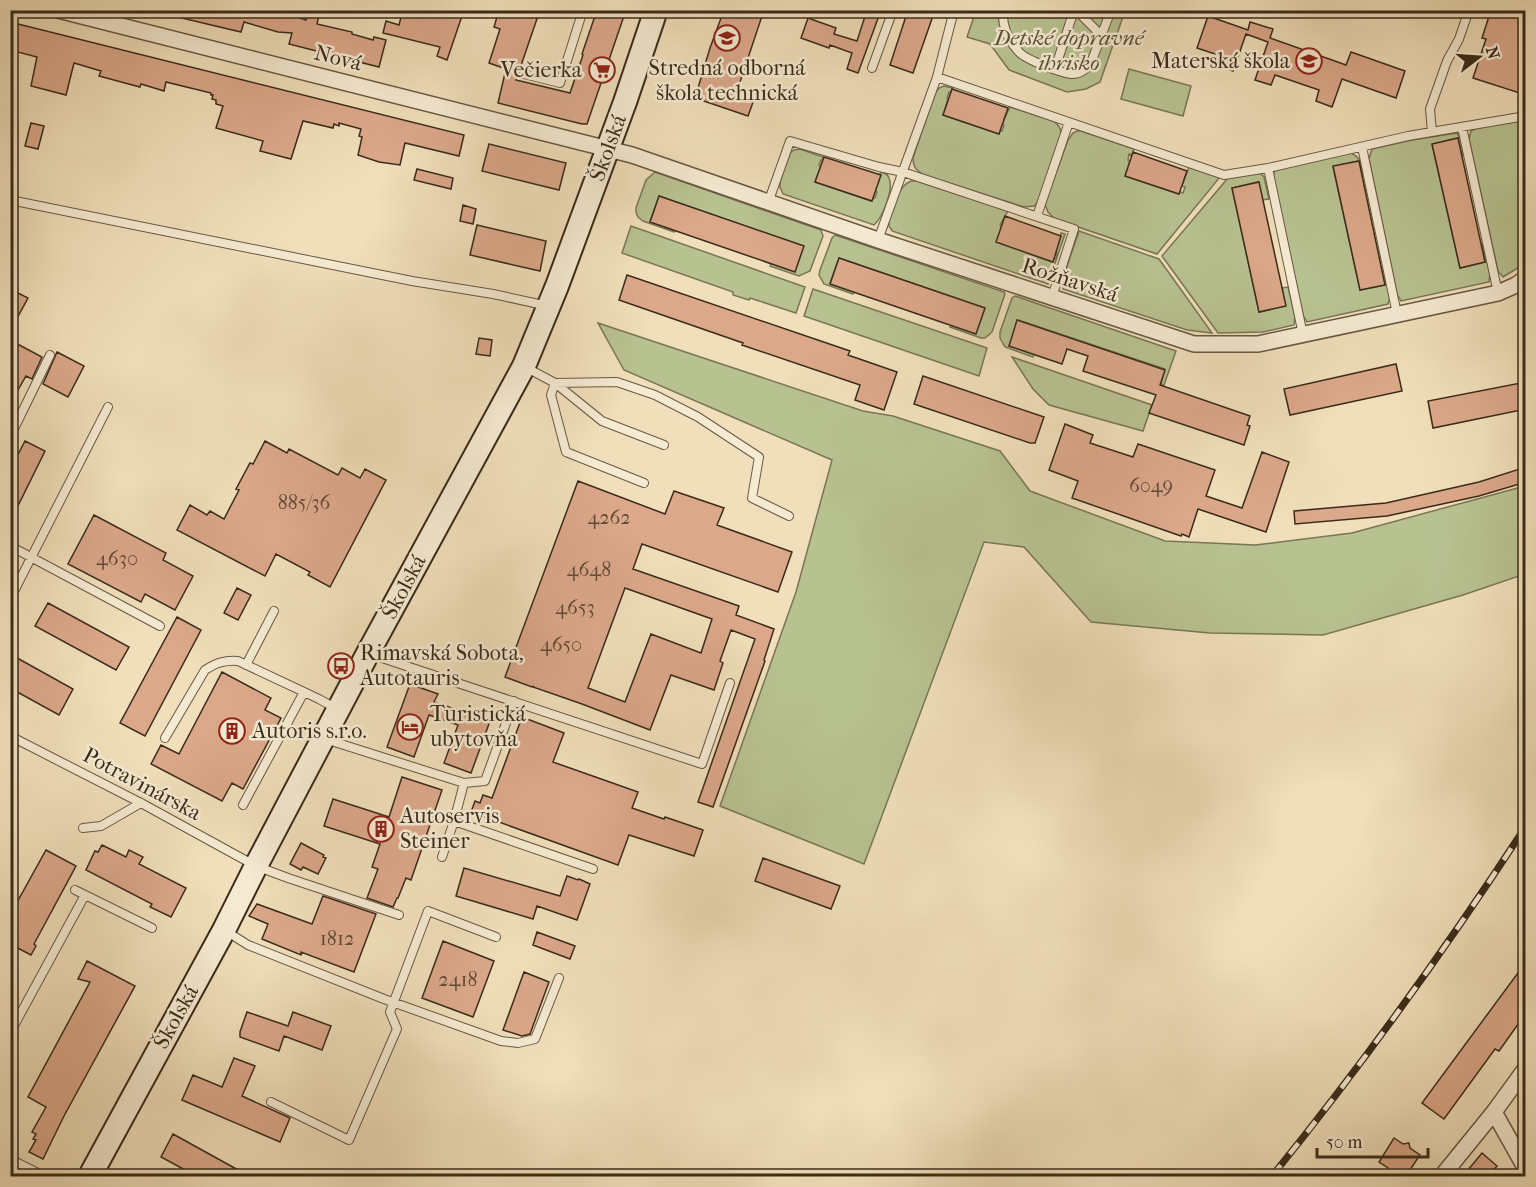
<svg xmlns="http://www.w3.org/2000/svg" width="1536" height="1187" font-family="'IM FELL French Canon',serif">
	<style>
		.green { fill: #b8c291; stroke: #797656; stroke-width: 1.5 }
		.building { fill: #dba88a; stroke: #3a2b1a; stroke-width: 1.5; fill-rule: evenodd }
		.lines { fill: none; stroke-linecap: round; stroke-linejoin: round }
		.service-casing { stroke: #685842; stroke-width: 10 }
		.minor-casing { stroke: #685842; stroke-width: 18 }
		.secondary-casing { stroke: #3a2b1a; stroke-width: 26 }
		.service { stroke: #f5ead2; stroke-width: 8 }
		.minor { stroke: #f5ead2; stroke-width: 15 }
		.secondary { stroke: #f5ead2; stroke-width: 22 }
		.rail-casing { stroke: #3a2b1a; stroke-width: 7 }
		.rail { stroke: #f5ead2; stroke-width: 4.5; stroke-dasharray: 14; stroke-linecap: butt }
		.labels { text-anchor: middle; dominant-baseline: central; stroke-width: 5; stroke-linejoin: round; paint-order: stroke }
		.number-label { font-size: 20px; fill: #624a36 }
		.park-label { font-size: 22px; font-style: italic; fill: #5a5138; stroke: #f5ead2 }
		.street-label { font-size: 22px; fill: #3a2b1a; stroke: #f5ead2 }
		.poi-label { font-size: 22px; fill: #3a2b1a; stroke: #f5ead2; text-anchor: start }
	</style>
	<rect width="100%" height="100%" fill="#f0dfba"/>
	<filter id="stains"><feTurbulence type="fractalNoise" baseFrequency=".00333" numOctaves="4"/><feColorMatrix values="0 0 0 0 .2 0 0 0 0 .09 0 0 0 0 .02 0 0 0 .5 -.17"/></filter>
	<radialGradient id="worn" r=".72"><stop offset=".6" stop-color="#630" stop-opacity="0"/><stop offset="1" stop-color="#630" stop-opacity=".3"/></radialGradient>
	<!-- green -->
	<path class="green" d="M976 11H1125L1100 82 1086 89 1067 92 1009 70 990 44 967 37Z
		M1129 69 1191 86 1183 116 1121 99Z
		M944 86 953 88 951 92H949L947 98 948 99 943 115 999 134 1000 131H1002L1004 125 1002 124 1010 107 1053 121C1059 125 1061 128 1061 135L1038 202 1034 206 1024 207 924 175C916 170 913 167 913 158L935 93 939 88Z
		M1525 120V259L1521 266 1503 277 1498 271 1469 139 1471 131 1477 128Z
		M1077 131H1081L1134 149 1132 155 1129 154 1128 160 1130 161 1125 176 1179 194 1180 192 1183 193 1185 187 1182 186 1189 167 1220 177 1157 254 1055 219 1048 212 1045 204 1068 140 1073 133Z
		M1457 133 1461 140 1464 155H1462L1458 138 1432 144 1460 268 1486 262 1482 244 1483 243 1490 273 1489 282 1401 301 1397 294 1369 159 1372 149 1412 140Z
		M800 149 823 157V160H821L819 165 821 166 815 182 871 201 873 198H875L877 192 875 191 879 175 882 172C886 174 888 174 889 178 894 189 883 217 874 225L783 194 780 187V181L790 153 794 150Z
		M1351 153C1362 158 1362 167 1364 177L1359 161 1333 167 1360 290 1386 285 1383 266 1390 297 1388 304 1307 322 1303 315 1273 177 1274 172 1277 169Z
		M655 172 821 230 823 236 810 271 799 276 770 266 771 264 803 246 659 196 650 221 674 230V232L643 221 638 217 636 212V208L646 180Z
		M1260 173 1264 177 1269 199 1262 200 1258 182 1232 188 1259 312 1285 306 1282 288 1288 287 1295 317 1294 325 1263 332 1218 333 1162 256 1228 178Z
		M911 181H917L1008 211 1000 225 1002 226 997 242 1052 262 1054 258 1056 259 1057 253 1056 252 1061 233 1065 234 1048 284 892 231 889 226V221C894 206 896 188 911 181Z
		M631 226 805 287 796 313 750 298 749 300 733 295V292L622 253Z
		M1079 231 1159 259 1212 333 1187 330 1063 289 1062 281Z
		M835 235 1004 292 1005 294 992 332 985 338H981L950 327 951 325 976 333 985 308 839 258 830 283 854 292 853 294 824 284 819 275 820 270 832 238Z
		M813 289 987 348 979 376 804 316Z
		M1015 296 1176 351 1164 385 1161 384 1165 369 1018 320 1009 346 1034 354 1033 357 1005 347 1000 338V332L1012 298Z
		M598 323 863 411 893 416 1000 451 1030 491 1165 541 1255 545 1352 533 1525 486V574L1463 595 1323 635 1210 633 1091 622 1024 547 984 542 864 864 720 806 796 592 832 460 624 370Z
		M1012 357 1152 405 1143 431 1049 405 1033 389Z"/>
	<!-- building -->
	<path class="building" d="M170 10H247L259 14 260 10H284V13L306 20 308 10H320L317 24 352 32V34L373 40 374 37 386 40 379 67 289 44 292 33 278 32 244 22 241 32 169 15Z
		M403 10H464L447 60 437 56 440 47 383 33 386 21 399 25Z
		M499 10H540L516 80 570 93 583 55 582 54 597 10H626L587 124H582L498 103 506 69 489 63 500 29 494 27Z
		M724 10H764L738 88 756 94 748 116 695 98 710 48Z
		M867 10H881L858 73 847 69 852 53 830 45 829 48 801 38 808 18 836 28 834 34 857 41Z
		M908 10H935L913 73 890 65Z
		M1491 10H1526V95L1473 78 1486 39 1482 38Z
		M1208 16 1248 30 1250 22 1273 29 1270 38 1346 65 1351 52 1405 71 1396 98 1342 79 1332 107 1316 101 1319 90 1275 75 1271 85 1255 80 1268 42 1246 34 1233 71 1218 65 1221 56 1197 48Z
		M10 22 464 135 459 156 405 143 400 165 379 162 358 155 362 137 359 136 361 129 339 123V126L334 124 333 128 303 121 291 159 260 151 263 141 216 128 223 106 216 104V100L212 99 213 95H211V93L166 82 164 91 141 84 140 87 99 76 101 71 74 63 66 95 31 86 37 57 10 50Z
		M952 89 1008 108 999 134 943 115Z
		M31 123 44 126 38 149 25 146Z
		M1458 138 1485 262 1460 268 1432 144Z
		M489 144 566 163 559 190 482 171Z
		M1133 152 1187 171 1179 194 1125 176Z
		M824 157 881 175 872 201 815 182Z
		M1359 161 1385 285 1360 290 1333 166Z
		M417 169 453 178 451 189 414 180Z
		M1259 182 1286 306 1259 312 1232 188Z
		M659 196 804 246 795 272 650 222Z
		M463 205 476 209 473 224 460 221Z
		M1005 216 1061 236 1053 262 996 242Z
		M477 225 546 241 540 271 470 255Z
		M839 258 985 308 976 334 830 284Z
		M627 275 850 351 848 355 897 372 884 410 855 400 860 385 742 345 743 343 619 300Z
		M10 289 28 298 10 331Z
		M1017 320 1165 370 1160 385 1250 416 1247 425 1250 426 1244 445 1149 413 1156 395 1083 371 1088 356 1067 349 1062 364 1009 346Z
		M479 338 492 340 490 356 476 354Z
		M10 340 42 357 32 379 26 376 10 404Z
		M57 352 84 366 68 397 43 384Z
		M1396 364 1402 391 1290 415 1284 389Z
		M923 376 1044 417 1035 443H1030L914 404Z
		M1526 382V409L1433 428 1428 401Z
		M1065 424 1093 435 1090 443 1133 457 1138 444 1215 470 1206 496 1242 508 1262 452 1289 462 1266 532 1198 509 1189 537 1182 534 1181 536 1072 498 1078 481 1049 470Z
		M25 441 45 451 10 522V470Z
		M265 441 287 453 289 449 338 475 342 468 360 478 365 469 386 480 330 587 308 575 310 572 276 554 265 576 177 530 190 505 207 515 210 511 224 519 239 490 236 489 250 463 253 464Z
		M1526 467V482L1479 496 1387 516 1295 524 1294 511 1386 503 1479 482Z
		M578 481 665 514 674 491 724 508 717 525 792 552 778 592 642 544 633 569 739 606 736 615 774 629 764 660 765 661 713 807 698 802 755 639 731 630 720 661 723 663 714 690 671 675 650 730 582 704 533 687 534 686 532 687 505 677ZM625 588 712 619 701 653 651 634 625 702 588 688Z
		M94 515 166 553 163 560 193 576 175 610 145 594 141 602 68 564Z
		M237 588 251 595 238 620 224 613Z
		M48 603 129 647 116 670 35 626Z
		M177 617 201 630 145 736 120 723Z
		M10 654 73 689 59 715 10 688Z
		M222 672 271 698 265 710 281 718 243 789 232 783 222 801 151 764 161 745 179 754Z
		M410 684 438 694 434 702 490 721 471 773 444 763 458 725 429 715 414 757 387 747Z
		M522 717 564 733 553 762 638 792 632 808 664 819 665 817 703 830 694 856 629 835 618 865 471 812 475 801 480 803 483 795 492 798Z
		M402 777 442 790 411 880 406 878 398 898H397L393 907 367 898 378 869 372 867 380 844 324 826 333 799 389 817Z
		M301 843 324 855 323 857 326 858 318 874 303 867 301 870 290 864Z
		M102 845 126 857 129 850 143 857 139 864 186 888 171 917 150 907 152 904 86 870 95 851 98 852Z
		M46 850 76 866 34 944 36 946 31 955 10 944V915Z
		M763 858 840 886 831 909 755 881Z
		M464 868 560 896 567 876 578 880 579 879 590 884 577 920 537 906 533 919 456 896Z
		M323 896 376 914 354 972 301 952V955L262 939 268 924 249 916 257 904 312 924Z
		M537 932 575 946 570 959 533 945Z
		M443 941 494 961 473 1017 422 998Z
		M87 961 135 986 64 1116 43 1159 29 1152 36 1140 33 1139 36 1134 32 1132 46 1107 28 1097 90 982 78 979Z
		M1526 962V1013L1499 1051 1495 1049 1444 1119 1422 1103Z
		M524 972 549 982 530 1034 522 1036 503 1030Z
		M247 1012 288 1026 293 1012 331 1026 322 1050 284 1036 279 1051 240 1037V1032Z
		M234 1058 255 1066 242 1096 290 1118 280 1142 182 1100 193 1075 222 1087Z
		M173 1134 249 1176H196L161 1157Z
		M1394 1138 1403 1144 1409 1143 1410 1148 1420 1155 1406 1176H1400L1394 1173 1389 1174 1388 1168 1379 1162Z
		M1482 1153 1497 1166 1489 1176H1463Z"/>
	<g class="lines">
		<!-- service casing -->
		<g class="service-casing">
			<path id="service" d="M1003 10C1002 27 1008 41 1020 53 1027 60 1061 73 1072 74 1080 74 1087 69 1091 63L1111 10
				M1076 10 1098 32 1100 38
				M872 68 893 10
				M1055 69 1074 10
				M524 74 560 83 583 10
				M937 77 954 10
				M1462 127 1498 293
				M1432 132 1430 109 1447 61 1459 39 1469 10
				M1362 147 1397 314
				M1268 168 1303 335
				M10 200 412 281 493 294 548 306
				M768 203 790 141 879 167 903 172 1074 229 1052 297
				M1037 216 1069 122
				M878 240 937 77 1224 175 1268 168 1408 136 1526 116
				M527 368 555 383 617 382 655 395 698 417 759 457 752 498 789 516
				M10 437 50 355
				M644 483 566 452 551 395 555 383 602 421 664 445
				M10 546 160 626
				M10 599 108 407
				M370 654 702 764 730 683
				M246 665 274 611
				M10 736 141 803 256 866 288 878 399 915
				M165 738 205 670C216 663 224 660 238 661L319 699 337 709
				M325 739 464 783 454 821 593 869
				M464 783 485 781 514 701
				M243 805 304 692
				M83 828 101 826 141 803
				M442 857 454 821
				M75 890 152 928
				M226 931 248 945 384 999 501 1041 518 1043 535 1039 559 978
				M10 1033 85 895
				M271 1102 349 1140 397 1029 390 1012 428 911 496 937
				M10 1159 44 1176"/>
		</g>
		<!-- minor casing -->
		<g class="minor-casing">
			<path id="minor" d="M58 10 632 155 878 240 1194 344H1258L1498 293 1516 285 1526 278
				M1494 1112 1526 1169
				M1442 1176 1494 1112 1526 1068"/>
		</g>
		<!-- secondary casing -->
		<g class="secondary-casing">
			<path id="secondary" d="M90 1176 224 930 258 862 368 653 524 366 557 286 625 102 656 10"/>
		</g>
		<!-- service -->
		<use href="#service" class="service"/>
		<!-- minor -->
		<use href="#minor" class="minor"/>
		<!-- secondary -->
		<use href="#secondary" class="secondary"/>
		<!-- rail casing -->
		<g class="rail-casing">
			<path id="rail" d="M1272 1176C1363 1064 1447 947 1526 826"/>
		</g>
		<!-- rail -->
		<use href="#rail" class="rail"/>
	</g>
	<!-- icons -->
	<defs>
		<g id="school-ring" transform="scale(1.35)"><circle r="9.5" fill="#f5ead2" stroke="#8f2418" stroke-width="1.5"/><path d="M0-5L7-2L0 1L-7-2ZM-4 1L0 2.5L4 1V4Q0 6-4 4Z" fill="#8f2418"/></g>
		<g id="supermarket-ring" transform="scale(1.35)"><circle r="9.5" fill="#f5ead2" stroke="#8f2418" stroke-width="1.5"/><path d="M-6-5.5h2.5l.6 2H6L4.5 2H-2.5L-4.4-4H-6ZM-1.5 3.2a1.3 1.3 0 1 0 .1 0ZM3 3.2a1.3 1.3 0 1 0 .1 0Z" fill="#8f2418"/></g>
		<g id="bus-ring" transform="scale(1.35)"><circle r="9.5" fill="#f5ead2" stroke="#8f2418" stroke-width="1.5"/><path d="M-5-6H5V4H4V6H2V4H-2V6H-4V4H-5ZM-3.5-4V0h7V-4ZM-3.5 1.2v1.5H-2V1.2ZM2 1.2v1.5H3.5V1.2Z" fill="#8f2418"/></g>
		<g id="hotel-ring" transform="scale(1.35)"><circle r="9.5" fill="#f5ead2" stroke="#8f2418" stroke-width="1.5"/><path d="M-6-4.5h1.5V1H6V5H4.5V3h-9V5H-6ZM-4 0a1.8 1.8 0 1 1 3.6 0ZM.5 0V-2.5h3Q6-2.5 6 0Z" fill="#8f2418"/></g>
		<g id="building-ring" transform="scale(1.35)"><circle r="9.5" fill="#f5ead2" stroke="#8f2418" stroke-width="1.5"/><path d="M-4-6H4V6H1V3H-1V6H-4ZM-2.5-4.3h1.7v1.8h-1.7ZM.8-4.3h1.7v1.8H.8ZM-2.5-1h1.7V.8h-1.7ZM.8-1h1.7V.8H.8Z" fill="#8f2418"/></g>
	</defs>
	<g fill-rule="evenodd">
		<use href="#school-ring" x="727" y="38"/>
		<use href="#school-ring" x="1309" y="61"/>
		<use href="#supermarket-ring" x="602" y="70"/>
		<use href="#bus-ring" x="341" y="666"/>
		<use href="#hotel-ring" x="410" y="727"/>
		<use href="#building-ring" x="232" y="731"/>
		<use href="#building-ring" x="381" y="829"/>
	</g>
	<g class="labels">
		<!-- number labels -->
		<g class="number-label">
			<text x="1151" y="485">6049</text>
			<text x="304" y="502">885/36</text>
			<text x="609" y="517">4262</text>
			<text x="117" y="558">4630</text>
			<text x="589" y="569">4648</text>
			<text x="575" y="607">4653</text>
			<text x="561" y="644">4650</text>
			<text x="337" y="938">1812</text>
			<text x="458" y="979">2418</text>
		</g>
		<!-- park labels -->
		<g class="park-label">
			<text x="1069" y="38">Detské dopravné<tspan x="1069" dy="25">ihrisko</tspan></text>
		</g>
		<!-- street labels -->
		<g class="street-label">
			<text transform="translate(338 58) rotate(14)">Nová</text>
			<text transform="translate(608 148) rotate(-70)">Školská</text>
			<text transform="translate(1070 280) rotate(18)">Rožňavská</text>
			<text transform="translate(404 587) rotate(-62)">Školská</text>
			<text transform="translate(142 784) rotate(28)">Potravinárska</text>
			<text transform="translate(176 1017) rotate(-61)">Školská</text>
		</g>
		<!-- poi labels -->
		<g class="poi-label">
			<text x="1290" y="61" text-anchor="end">Materská škola</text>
			<text x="727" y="68" text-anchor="middle">Stredná odborná<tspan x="727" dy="25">škola technická</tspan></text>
			<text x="582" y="70" text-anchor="end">Večierka</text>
			<text x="360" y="653">Rimavská Sobota,<tspan x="360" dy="25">Autotauris</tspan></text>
			<text x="430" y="714">Turistická<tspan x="430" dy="25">ubytovňa</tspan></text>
			<text x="252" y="731">Autoris s.r.o.</text>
			<text x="400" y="816">Autoservis<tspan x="400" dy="25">Steiner</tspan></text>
		</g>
	</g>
	<!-- margin -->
	<rect width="1536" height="1187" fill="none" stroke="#f0dfba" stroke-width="36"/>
	<rect x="12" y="12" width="1512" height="1163" fill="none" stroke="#3a2b1a" stroke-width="3"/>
	<rect x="18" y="18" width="1500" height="1151" fill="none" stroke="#3a2b1a" stroke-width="1.5"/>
	<!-- north arrow -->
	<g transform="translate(1479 57) rotate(73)" stroke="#f5ead2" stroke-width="4.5" paint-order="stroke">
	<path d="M0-4.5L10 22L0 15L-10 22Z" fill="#3a2b1a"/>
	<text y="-9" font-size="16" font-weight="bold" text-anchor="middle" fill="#3a2b1a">N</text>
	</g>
	<!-- scale -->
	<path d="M1317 1148v9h111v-9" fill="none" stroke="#3a2b1a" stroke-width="3"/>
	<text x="1326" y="1148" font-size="18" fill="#3a2b1a" stroke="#f5ead2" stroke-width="4.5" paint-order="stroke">50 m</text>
	<rect width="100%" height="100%" filter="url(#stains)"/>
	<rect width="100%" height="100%" fill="url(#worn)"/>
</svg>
